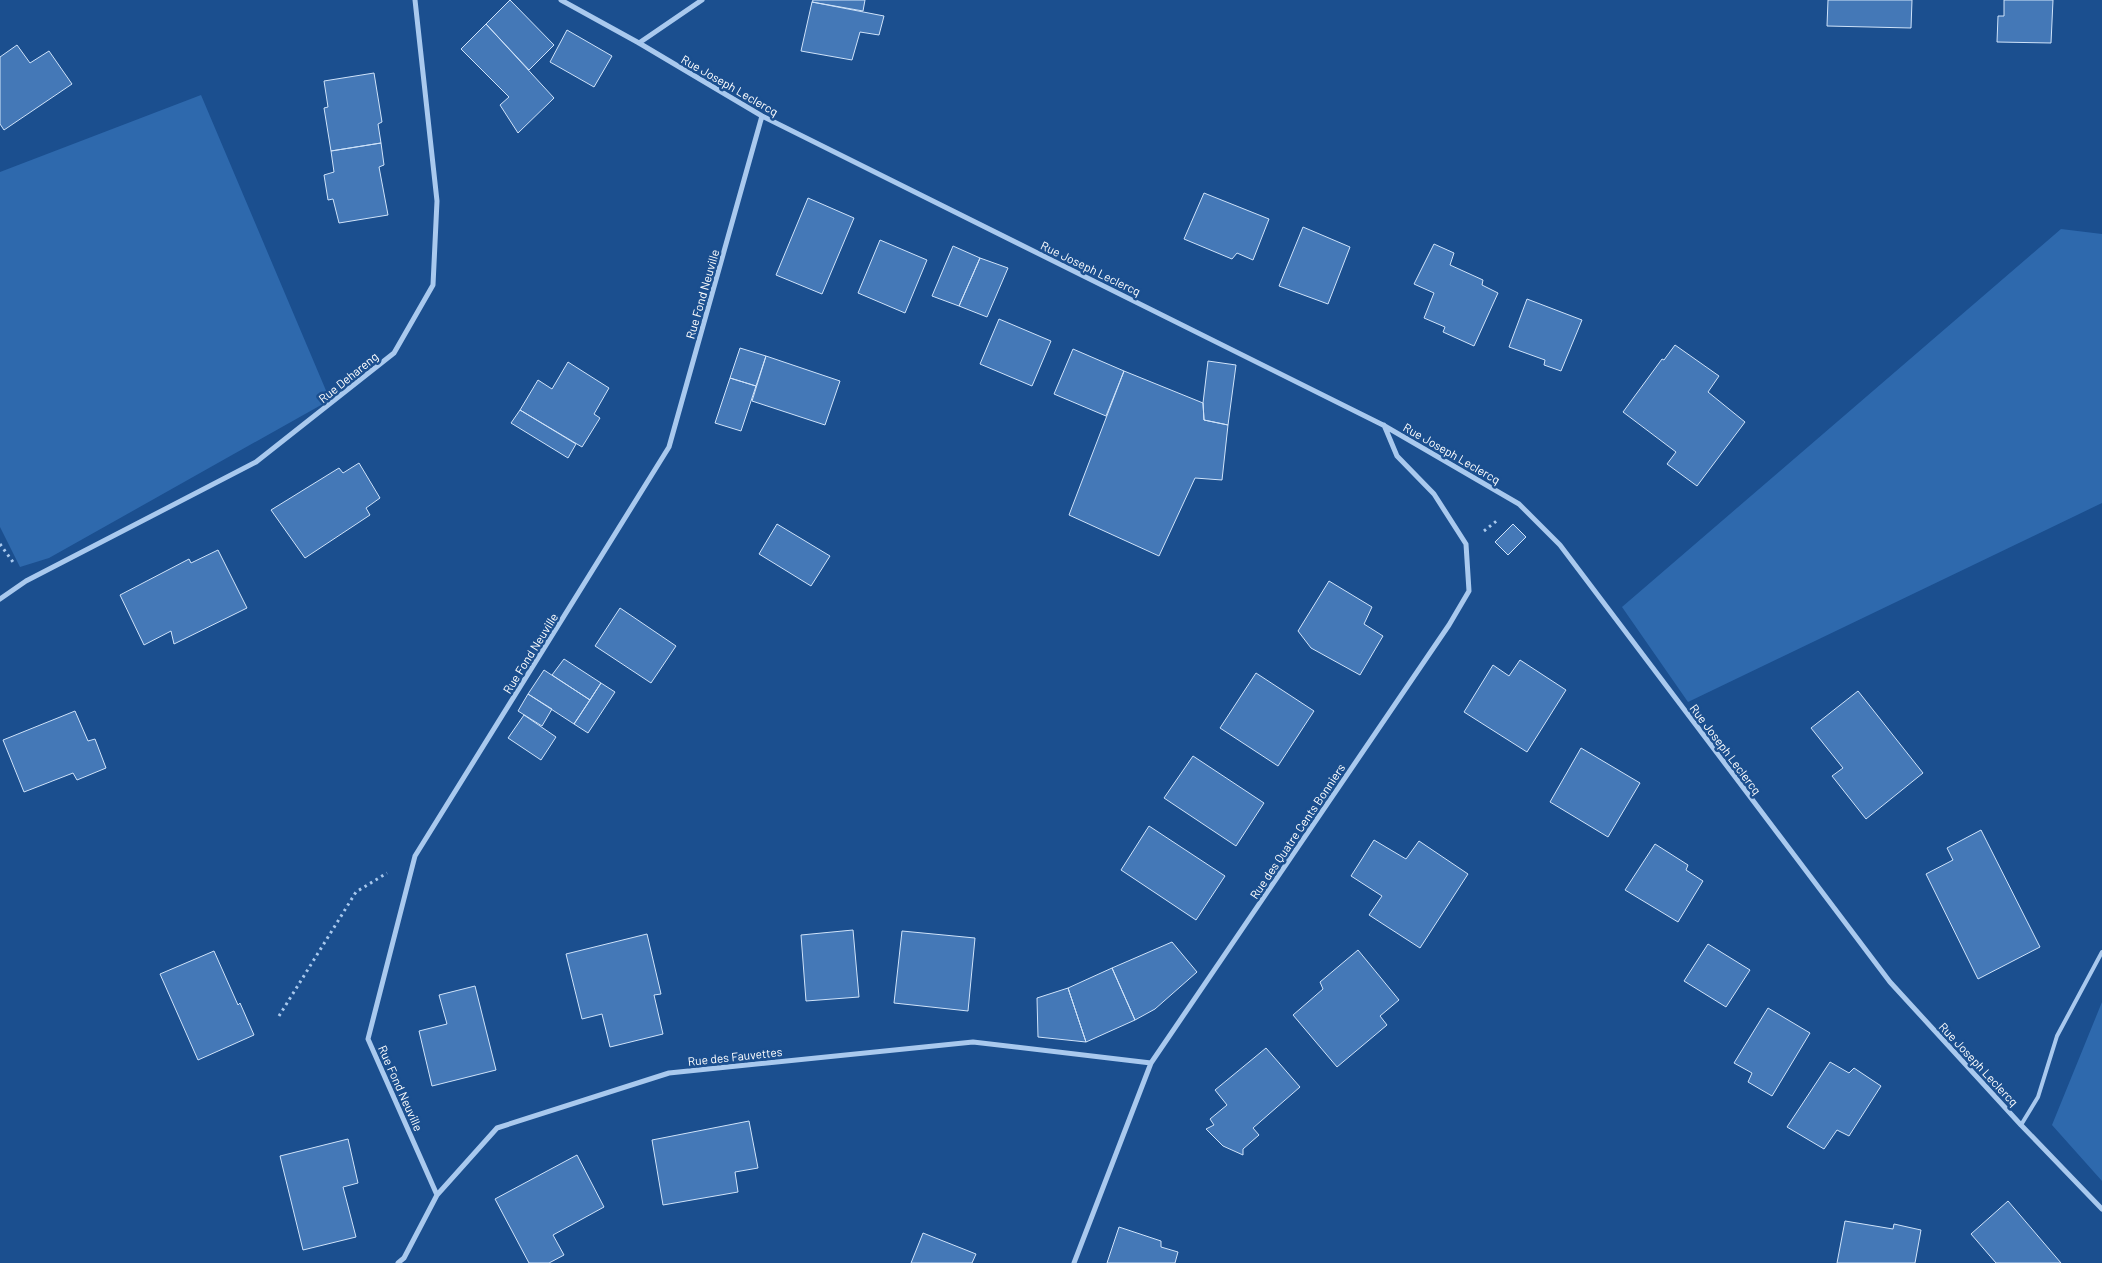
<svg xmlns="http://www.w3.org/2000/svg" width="2102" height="1263" font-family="Barlow,sans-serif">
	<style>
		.green { fill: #2e69ad }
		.building { fill: #4478b7; stroke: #cfe3fa }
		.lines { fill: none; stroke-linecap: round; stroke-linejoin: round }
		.path { stroke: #a9c9ee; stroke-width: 3; stroke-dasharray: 2.5 4; stroke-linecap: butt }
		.service { stroke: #a9c9ee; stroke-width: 4 }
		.minor { stroke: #a9c9ee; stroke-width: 5 }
		.labels { text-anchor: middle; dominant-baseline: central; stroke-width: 5; stroke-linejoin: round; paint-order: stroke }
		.street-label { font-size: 12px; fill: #fff; stroke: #1b4f8f }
	</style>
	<rect width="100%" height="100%" fill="#1b4f8f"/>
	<!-- green -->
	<path class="green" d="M201 95 330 400 49 558 20 567 0 527V172Z
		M2061 229 2102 234V503L1688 702 1622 607Z
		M2102 1002V1181L2052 1125Z"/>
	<!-- building -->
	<path class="building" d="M510 0 554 45 529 70 486 24Z
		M813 0H865L863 11 812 2Z
		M1828 0H1912L1911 28 1827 26Z
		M2004 0H2053L2051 43 1997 42 1998 16H2004Z
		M812 2 884 16 879 35 860 32 852 60 801 51Z
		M486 24 554 98 518 133 500 105 509 97 461 49Z
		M567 30 612 56 594 87 550 62Z
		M17 45 30 63 49 51 72 84 4 130 0 124V57Z
		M374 73 382 122 378 124 381 143 331 151 324 108 328 107 324 81Z
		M381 143 384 165 379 167 388 215 339 223 333 199 328 200 324 175 334 172 331 151Z
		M1204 193 1269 219 1253 260 1237 253 1232 259 1184 239Z
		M808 198 854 218 822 294 776 275Z
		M1303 227 1350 247 1328 304 1279 286Z
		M880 240 927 260 905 313 858 293Z
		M1434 244 1454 253 1450 265 1483 280 1482 285 1498 293 1474 346 1443 332 1445 327 1424 318 1434 293 1414 284Z
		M953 246 980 258 959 306 932 296Z
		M980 258 1008 268 987 317 959 306Z
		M1527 299 1582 320 1561 371 1544 365 1545 360 1509 347Z
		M999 319 1051 341 1032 386 980 364Z
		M1675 345 1719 376 1708 392 1745 422 1697 486 1667 464 1676 452 1623 412 1662 359 1664 360Z
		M740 348 766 356 756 386 730 378Z
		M1073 349 1124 371 1106 416 1054 394Z
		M766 356 840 381 825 425 752 401Z
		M1208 361 1236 365 1228 425 1204 420 1203 403Z
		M568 362 609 388 594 414 600 418 582 447 520 410 538 380 552 389Z
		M1124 371 1203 403 1204 420 1228 425 1222 480 1195 478 1159 556 1069 515Z
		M730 378 756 386 741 431 715 423Z
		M520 410 576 444 568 458 511 423Z
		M359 463 380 498 366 508 370 515 305 558 271 510 339 468 343 473Z
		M777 524 830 556 811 586 759 554Z
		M1513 524 1526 537 1508 555 1495 542Z
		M218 550 247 608 174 644 171 631 144 645 120 595 189 559 191 563Z
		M1329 581 1372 607 1364 624 1383 636 1360 675 1311 648 1298 631Z
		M620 608 676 646 651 683 595 646Z
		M564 659 601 683 590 700 552 675Z
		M1520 660 1566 690 1527 752 1464 712 1493 665 1509 676Z
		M544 670 590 700 574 724 528 694Z
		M1256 673 1314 711 1278 766 1220 728Z
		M601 683 615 692 588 733 574 724Z
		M1858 691 1923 773 1866 819 1832 776 1843 768 1811 728Z
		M528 694 552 709 542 726 518 711Z
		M75 711 88 741 95 739 106 768 77 780 73 773 24 792 3 740Z
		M524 715 556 737 541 760 508 738Z
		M1581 748 1640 783 1608 837 1550 802Z
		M1193 756 1264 803 1236 846 1164 798Z
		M1149 826 1225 876 1196 920 1121 870Z
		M1981 830 2040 947 1978 979 1926 874 1953 860 1947 848Z
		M1374 840 1406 859 1419 841 1468 874 1420 948 1369 915 1382 896 1351 876Z
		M1655 844 1688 865 1686 870 1703 881 1678 922 1625 890Z
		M853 930 859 997 806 1001 801 935Z
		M902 931 975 938 968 1011 894 1003Z
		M647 934 661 994 654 995 663 1034 610 1047 602 1014 582 1019 566 954Z
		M1172 942 1197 972 1155 1009 1135 1020 1112 968Z
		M1708 944 1750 970 1726 1007 1684 981Z
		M1358 950 1399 1000 1380 1016 1387 1025 1337 1067 1293 1015 1323 989 1320 982Z
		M214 951 238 1005 240 1003 254 1035 198 1060 160 974Z
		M1112 968 1135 1020 1086 1042 1068 988Z
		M475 986 496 1070 432 1086 419 1031 447 1024 439 995Z
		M1068 988 1086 1042 1038 1037 1037 998Z
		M1768 1008 1810 1033 1772 1096 1748 1082 1752 1073 1734 1063Z
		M1266 1048 1300 1087 1253 1128 1259 1135 1243 1149V1155L1223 1146 1206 1129 1214 1125 1210 1119 1227 1105 1215 1090Z
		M1830 1062 1849 1073 1854 1068 1881 1086 1849 1136 1837 1130 1824 1149 1787 1127Z
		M749 1121 758 1168 735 1172 738 1192 663 1205 652 1140Z
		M348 1139 358 1183 343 1187 356 1237 303 1250 280 1156Z
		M577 1155 604 1207 553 1235 564 1255 549 1263H529L495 1199Z
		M2008 1201 2061 1263H1996L1971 1234Z
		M1845 1221 1893 1229 1894 1224 1921 1230 1915 1263H1837Z
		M1119 1227 1161 1241V1247L1178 1252 1175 1263H1107Z
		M923 1233 976 1254 972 1263H911Z"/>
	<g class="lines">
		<!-- path -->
		<path class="path" d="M1484 531 1499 519
			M0 544 13 562
			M279 1016 356 892 387 873"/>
		<!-- service -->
		<path class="service" d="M2021 1125 2038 1097 2057 1036 2102 952"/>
		<!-- minor -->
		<path class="minor" d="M561 0 639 43 762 116 1383 425 1519 504 1560 545 1890 982 2021 1125 2102 1209
			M639 43 702 0
			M0 599 26 581 256 462 394 353 433 285 437 201 415 0
			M437 1195 368 1039 415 856 669 447 762 116
			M398 1263 404 1258 437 1195 497 1128 669 1073 973 1042 1151 1063
			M1074 1263 1151 1063 1449 625 1469 591 1466 544 1434 494 1397 456 1384 425"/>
	</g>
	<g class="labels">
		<!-- street labels -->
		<g class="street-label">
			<text transform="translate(730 85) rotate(30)">Rue Joseph Leclercq</text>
			<text transform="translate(1091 268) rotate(26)">Rue Joseph Leclercq</text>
			<text transform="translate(702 294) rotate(-74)">Rue Fond Neuville</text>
			<text transform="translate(348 377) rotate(-39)">Rue Dehareng</text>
			<text transform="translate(1452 453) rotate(30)">Rue Joseph Leclercq</text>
			<text transform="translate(530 653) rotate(-58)">Rue Fond Neuville</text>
			<text transform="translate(1726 749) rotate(53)">Rue Joseph Leclercq</text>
			<text transform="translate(1297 831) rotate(-56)">Rue des Quatre Cents Bonniers</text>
			<text transform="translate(735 1056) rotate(-6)">Rue des Fauvettes</text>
			<text transform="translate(1979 1064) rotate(47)">Rue Joseph Leclercq</text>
			<text transform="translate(401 1088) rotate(66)">Rue Fond Neuville</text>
		</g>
	</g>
</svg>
